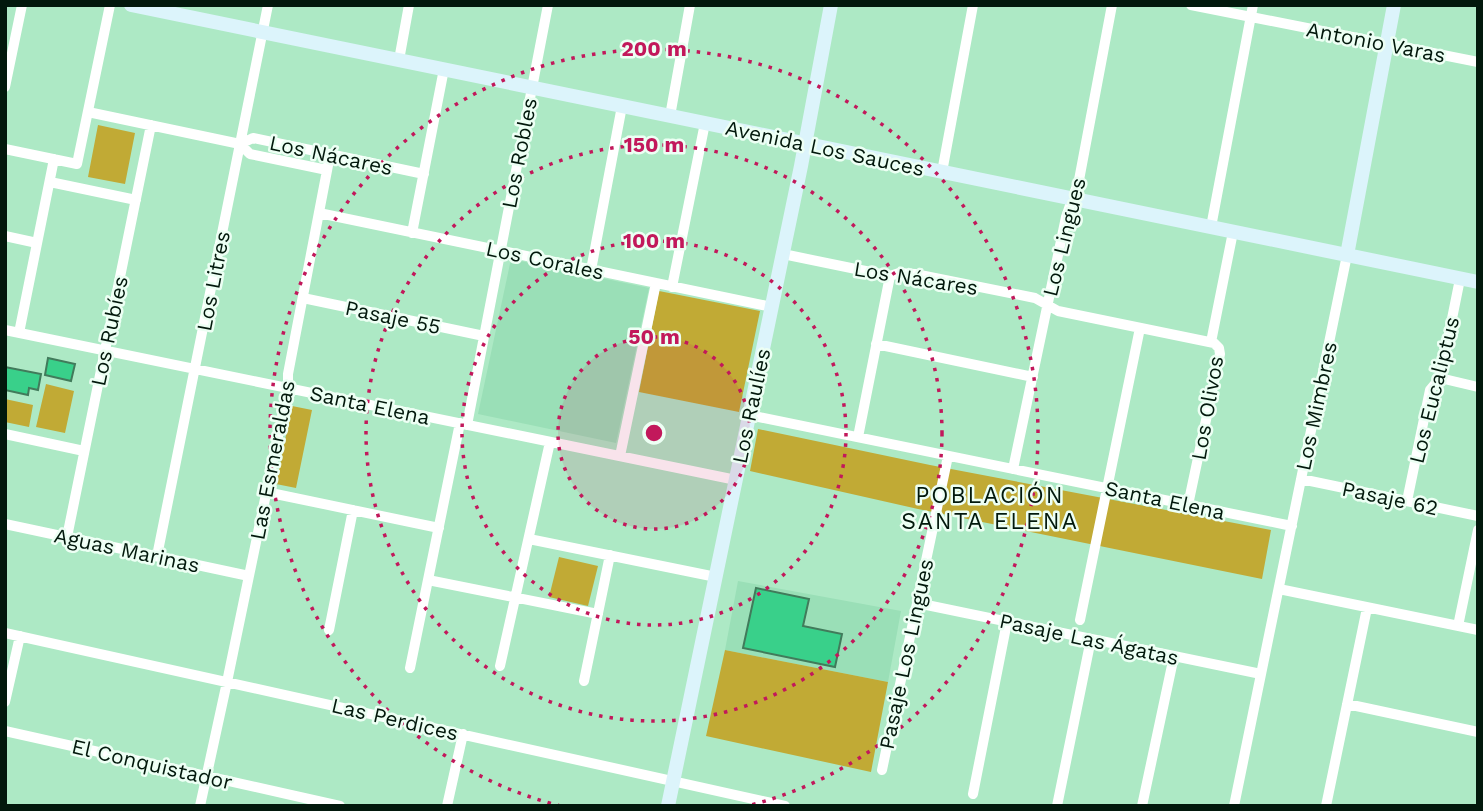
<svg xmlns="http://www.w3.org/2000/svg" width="1483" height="811" font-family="'Work Sans',sans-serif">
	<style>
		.built { fill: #9adfb7 }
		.green { fill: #c1aa35 }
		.building { fill: #39d08a; stroke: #417b5b; stroke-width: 2 }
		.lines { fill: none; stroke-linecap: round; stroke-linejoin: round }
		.street { stroke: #fff; stroke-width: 10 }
		.secondary { stroke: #dcf4fb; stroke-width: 14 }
		.ring { fill: none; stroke: #c2185b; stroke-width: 3.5; stroke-dasharray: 3.5 7 }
		.labels { text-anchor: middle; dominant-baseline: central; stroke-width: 5; stroke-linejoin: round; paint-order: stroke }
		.street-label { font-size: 21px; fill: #02180c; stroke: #edfff4 }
		.neighbourhood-label { font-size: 23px; letter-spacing: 2px; fill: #02180c; stroke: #edfff4 }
		.centre { fill: #c2185b; stroke: #edfff4; stroke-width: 3.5 }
		.ring-label { font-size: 21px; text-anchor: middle; font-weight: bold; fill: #c2185b; stroke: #edfff4; stroke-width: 5; stroke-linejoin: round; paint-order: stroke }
	</style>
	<rect width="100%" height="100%" fill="#ade9c5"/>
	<!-- built -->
	<path class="built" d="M511 259 649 288 616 443 478 414Z
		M738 581 901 611 888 682 725 650Z"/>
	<!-- green -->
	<path class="green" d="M98 125 135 133 125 184 88 177Z
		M659 291 760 311 739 412 639 392Z
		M46 384 74 391 65 433 36 427Z
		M5 399 33 405 29 427 5 422Z
		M292 406 312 410 296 488 276 484Z
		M758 429 930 465 1271 530 1262 579 918 509 750 471Z
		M559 557 598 566 588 606 549 597Z
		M725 650 888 682 871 772 706 736Z"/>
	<!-- building -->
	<path class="building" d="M48 358 75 364 71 381 45 375Z
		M5 367 41 374 38 390 29 388 28 395 5 390Z
		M756 588 809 599 803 626 842 634 835 667 743 648Z"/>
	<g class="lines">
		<!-- street -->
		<path class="street" d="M1191 5 1478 62
			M399 60 409 5
			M5 87 22 5
			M88 112 240 144 250 154 327 170
			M670 116 690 5
			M240 144 253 138 424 174
			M5 149 77 164 110 5
			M942 172 973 5
			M50 182 136 200
			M319 213 772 307
			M1211 227 1253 5
			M412 233 444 69
			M5 236 37 243
			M783 254 890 276 899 273 915 274 1035 298 1058 311 1214 343 1219 348 1220 354 1188 505
			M591 270 622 106
			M672 287 705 123
			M303 298 484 336
			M5 330 736 480
			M19 333 54 159
			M1211 342 1233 232
			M876 344 1033 377
			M1440 378 1478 387
			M749 415 1292 526
			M467 425 548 5
			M5 434 84 451
			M858 437 890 276
			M620 456 656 283
			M1013 469 1066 217 1079 180 1112 5
			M1301 479 1478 516
			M266 492 439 528
			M1407 501 1430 390 1440 378 1460 279
			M5 524 249 576
			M67 537 151 125
			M529 539 716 577
			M157 556 268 5
			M428 580 598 614
			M1279 589 1478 630
			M917 603 1261 674
			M1080 620 1140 328
			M1458 626 1478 530
			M329 630 353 510
			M5 633 785 806
			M500 666 550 442
			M410 668 460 423
			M584 681 610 555
			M5 702 20 636
			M1347 704 1478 732
			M5 731 340 806
			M882 770 948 456
			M973 794 1007 622
			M200 806 227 682 288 388V374L330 155
			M447 806 463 734
			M1057 806 1091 639
			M1142 806 1174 656
			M1234 806 1347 255
			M1326 806 1367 608"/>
		<!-- secondary -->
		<path class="secondary" d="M131 5 1478 282
			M1347 255 1394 5
			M668 806 801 166 831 5"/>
	</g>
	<!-- distance rings -->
	<circle cx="654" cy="433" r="96" fill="#c2185b" fill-opacity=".12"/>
	<g class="ring">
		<circle cx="654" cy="433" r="96"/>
		<circle cx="654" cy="433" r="192"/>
		<circle cx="654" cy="433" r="288"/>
		<path d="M561 806A384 384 0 1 1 747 806"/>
	</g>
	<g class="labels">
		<!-- street labels -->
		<g class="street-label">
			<text transform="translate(1376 42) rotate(11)">Antonio Varas</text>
			<text transform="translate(825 148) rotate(12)">Avenida Los Sauces</text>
			<text transform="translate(519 153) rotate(-79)">Los Robles</text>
			<text transform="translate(331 155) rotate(12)">Los Nácares</text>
			<text transform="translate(1064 237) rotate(-76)">Los Lingues</text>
			<text transform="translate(545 260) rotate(12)">Los Corales</text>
			<text transform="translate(916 278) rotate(9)">Los Nácares</text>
			<text transform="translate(213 281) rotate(-79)">Los Litres</text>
			<text transform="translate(393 317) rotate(12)">Pasaje 55</text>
			<text transform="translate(109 331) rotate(-78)">Los Rubíes</text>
			<text transform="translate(1434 390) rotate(-76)">Los Eucaliptus</text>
			<text transform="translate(370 405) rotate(12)">Santa Elena</text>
			<text transform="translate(751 406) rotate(-78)">Los Raulíes</text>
			<text transform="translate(1316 406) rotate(-78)">Los Mimbres</text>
			<text transform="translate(1207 408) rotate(-80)">Los Olivos</text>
			<text transform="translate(272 460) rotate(-79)">Las Esmeraldas</text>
			<text transform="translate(1390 498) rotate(12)">Pasaje 62</text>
			<text transform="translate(1165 500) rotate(12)">Santa Elena</text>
			<text transform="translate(127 550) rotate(12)">Aguas Marinas</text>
			<text transform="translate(1089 639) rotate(12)">Pasaje Las Ágatas</text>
			<text transform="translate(906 654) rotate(-78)">Pasaje Los Lingues</text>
			<text transform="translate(395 719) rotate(13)">Las Perdices</text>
			<text transform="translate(152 764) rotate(13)">El Conquistador</text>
		</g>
		<!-- neighbourhood labels -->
		<g class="neighbourhood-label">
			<text x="990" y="495">POBLACIÓN<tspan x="990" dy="26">SANTA ELENA</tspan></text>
		</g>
	</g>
	<circle cx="654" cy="433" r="10" class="centre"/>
	<g class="ring-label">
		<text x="654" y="56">200 m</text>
		<text x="654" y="152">150 m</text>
		<text x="654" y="248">100 m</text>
		<text x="654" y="344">50 m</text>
	</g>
	<!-- border -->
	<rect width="1483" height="811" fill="none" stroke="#02180c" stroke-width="14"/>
</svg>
